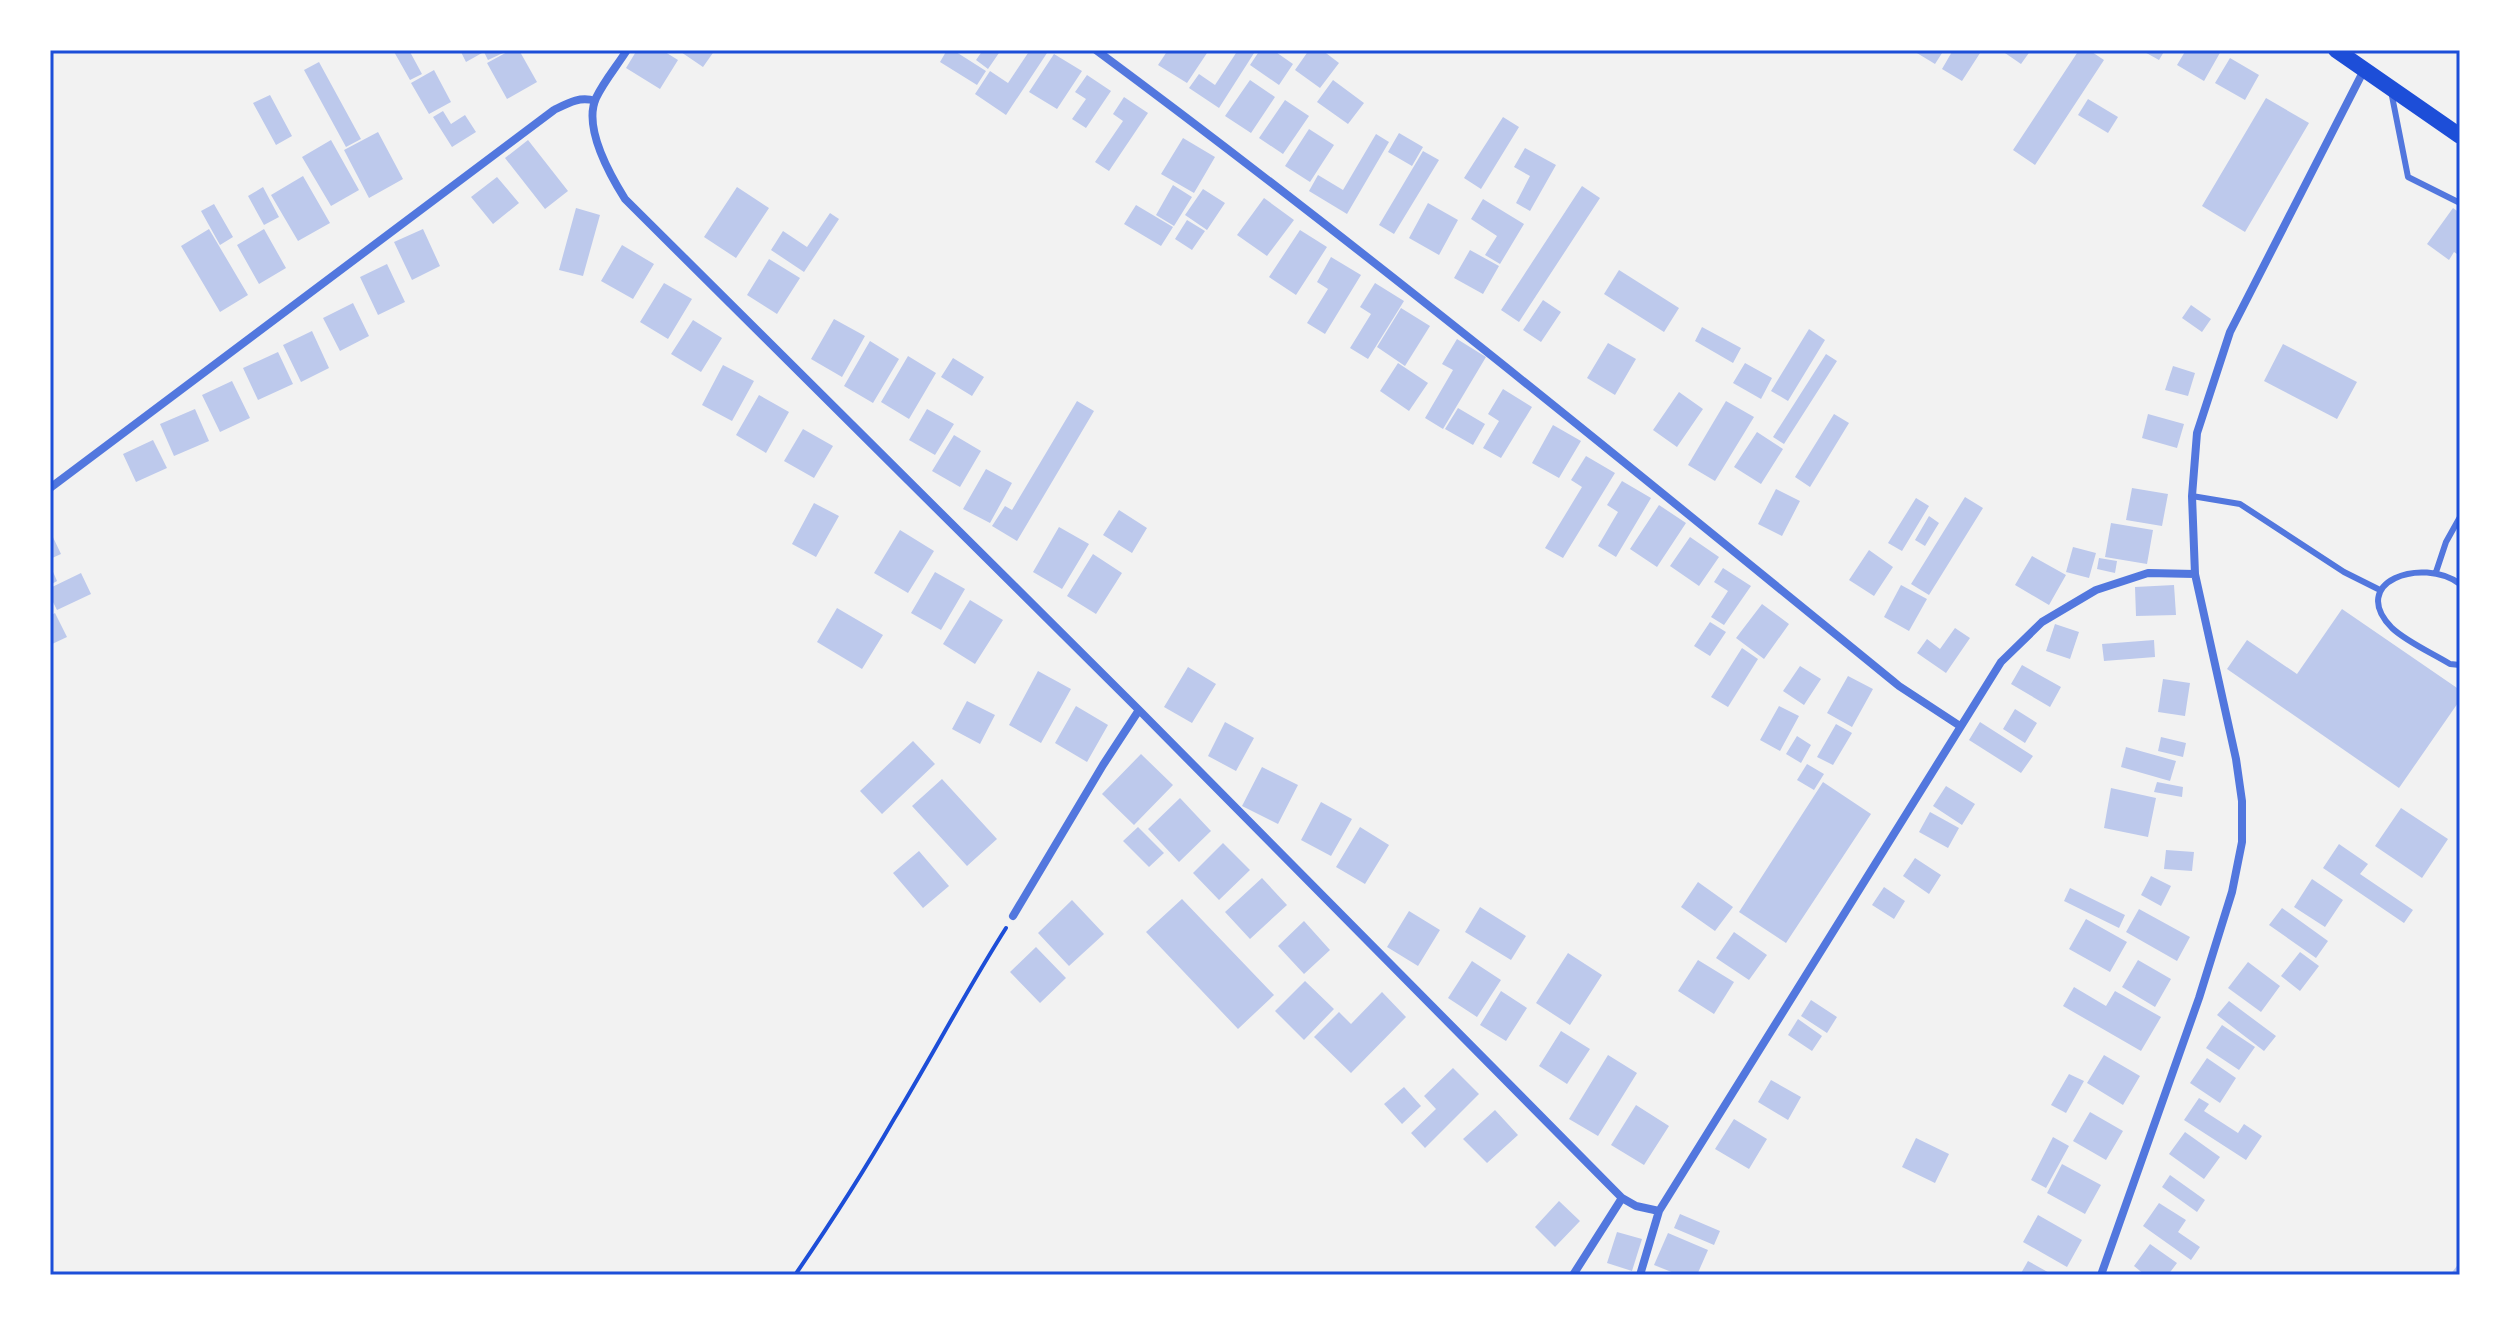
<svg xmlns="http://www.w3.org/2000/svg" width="2510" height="1325" font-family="'Nunito Sans',sans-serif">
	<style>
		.building { fill: #bdc9ec }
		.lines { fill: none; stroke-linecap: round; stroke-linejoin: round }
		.path { stroke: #1d4ed8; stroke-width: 4 }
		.service { stroke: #5277de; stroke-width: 6 }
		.minor { stroke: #5277de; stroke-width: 8 }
		.secondary { stroke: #1d4ed8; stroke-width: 16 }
		.neatline { fill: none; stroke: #1d4ed8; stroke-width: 3 }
	</style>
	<rect width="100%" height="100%" fill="#f2f2f2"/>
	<!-- building -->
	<path class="building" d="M393 50H409L422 74 410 80Z
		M460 50H480L482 53 466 62Z
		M483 50H502L503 53 488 60Z
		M511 50H519L537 82 507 99 487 63Z
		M637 50H662L678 60 660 89 626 68Z
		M678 50H715L703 67Z
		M947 50H953L986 71 977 85 940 62Z
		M983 50H1001L988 69 976 60Z
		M1030 50H1049L1006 115 975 94 990 71 1008 83Z
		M1168 50H1209L1187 83 1158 65Z
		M1238 50H1256L1219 108 1189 88 1199 74 1215 85Z
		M1260 50H1273L1293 64 1279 85 1250 65Z
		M1309 50H1322L1339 63 1320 88 1295 70Z
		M1912 50H1944L1935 64Z
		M1953 50H1982L1962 81 1942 69Z
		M2008 50H2031L2021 64 2005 53Z
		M2079 50H2089L2104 60 2035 165 2013 150Z
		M2141 50H2165L2159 60Z
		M2186 50 2221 51 2204 81 2177 65Z
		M1054 54 1082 71 1057 109 1029 92Z
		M2230 58 2259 75 2245 100 2215 83Z
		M319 62 361 139 346 147 304 70Z
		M434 70 451 102 429 114 411 83Z
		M1087 75 1111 91 1086 128 1072 119 1086 99 1075 92Z
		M1250 80 1275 97 1251 133 1225 116Z
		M1333 80 1364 103 1348 124 1317 102Z
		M270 95 292 136 276 145 253 103Z
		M1124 97 1148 113 1109 171 1095 162 1123 121 1113 114Z
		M2266 98 2309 123 2245 232 2202 206Z
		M2088 99 2118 117 2108 133 2078 115Z
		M1285 100 1309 116 1283 154 1259 138Z
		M443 111 451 124 465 115 476 132 452 147 433 117Z
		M1503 117 1519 127 1481 189 1464 178Z
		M1309 129 1334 145 1310 182 1285 166Z
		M378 132 403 179 369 198 344 150Z
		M1399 133 1423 147 1412 166 1388 152Z
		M1376 134 1389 142 1347 214 1309 191 1318 175 1343 190Z
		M1183 138 1215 157 1194 193 1161 174Z
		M331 140 359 190 331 206 302 157Z
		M528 140 568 191 545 209 505 158Z
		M1525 148 1556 165 1530 211 1516 203 1530 176 1514 167Z
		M1423 151 1439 160 1394 234 1379 225Z
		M303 176 330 223 298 241 271 195Z
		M497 177 519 203 493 224 471 197Z
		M1173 185 1192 197 1174 226 1156 215Z
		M1582 186 1600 198 1519 322 1501 310Z
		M263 187 279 217 264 225 248 196Z
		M737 187 769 208 736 258 704 237Z
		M1203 189 1225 203 1207 230 1185 215Z
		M1264 198 1294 220 1267 256 1237 235Z
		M1483 199 1524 224 1500 264 1485 255 1497 236 1471 219Z
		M1428 203 1458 220 1439 255 1409 238Z
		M214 204 233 237 220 245 201 211Z
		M1136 205 1173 227 1161 246 1124 224Z
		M576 208 600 215 583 276 559 270Z
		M2453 208 2460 213V256L2454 252 2449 260 2427 244Z
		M830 213 839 219 804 272 771 250 783 231 807 247Z
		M1187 220 1205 231 1192 250 1175 239Z
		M209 229 248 295 220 312 181 246Z
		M264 229 286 268 259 284 237 245Z
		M423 229 440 266 412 280 394 242Z
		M1300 230 1327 247 1296 295 1269 277Z
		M622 245 654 264 633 299 601 281Z
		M1470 250 1499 266 1483 294 1454 278Z
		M1331 257 1361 275 1325 334 1307 323 1328 289 1317 282Z
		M769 259 800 278 777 314 747 295Z
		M387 264 405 302 378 315 360 277Z
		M1619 270 1679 308 1664 332 1604 294Z
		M664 283 692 299 668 339 640 322Z
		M1375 283 1404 301 1368 359 1350 348 1371 314 1360 307Z
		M1543 300 1561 312 1541 342 1523 330Z
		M353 303 369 336 340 351 323 318Z
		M2191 305 2211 319 2202 332 2182 318Z
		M1401 308 1430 326 1405 366 1377 347Z
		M834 319 865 336 842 377 811 359Z
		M693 320 722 338 701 372 671 354Z
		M1702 327 1741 348 1733 363 1695 341Z
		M1809 329 1825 340 1788 401 1771 391Z
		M312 331 329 368 301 382 283 345Z
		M1457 339 1486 357 1443 429 1425 418 1453 370 1442 364Z
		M870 341 899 359 873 403 844 386Z
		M1608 343 1636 359 1615 395 1587 378Z
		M2283 344 2357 382 2337 419 2264 381Z
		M278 352 293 384 258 400 243 368Z
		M1826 354 1837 361 1784 444 1773 437Z
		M908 356 936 373 909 419 881 402Z
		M953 358 984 377 972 396 941 377Z
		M1398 363 1428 383 1409 411 1380 391Z
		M1745 363 1772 378 1761 399 1733 383Z
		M723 365 754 381 732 421 702 405Z
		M2173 366 2195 373 2188 396 2165 390Z
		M232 381 250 418 220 432 202 395Z
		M1503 389 1532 407 1501 458 1483 448 1499 421 1488 414Z
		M1679 392 1703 409 1677 447 1653 430Z
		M759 395 789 412 766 453 736 435Z
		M1077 401 1094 411 1017 541 992 526 1005 506 1012 510Z
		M1726 401 1754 417 1715 481 1688 465Z
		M1458 408 1485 424 1473 445 1445 429Z
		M195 409 209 441 174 456 160 424Z
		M927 409 954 424 935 455 909 440Z
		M1834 414 1849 423 1810 487 1795 477Z
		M2148 414 2184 424 2177 448 2142 438Z
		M1553 425 1581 441 1559 478 1532 463Z
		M803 429 833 446 814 478 784 461Z
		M1757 432 1783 449 1761 484 1734 467Z
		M954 435 981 451 960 487 932 471Z
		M153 440 167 468 136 482 123 454Z
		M1586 456 1615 473 1563 558 1545 548 1582 487 1571 480Z
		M986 469 1012 483 990 523 963 509Z
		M1622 481 1651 498 1616 557 1598 546 1618 512 1607 505Z
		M2132 488 2168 494 2162 526 2126 520Z
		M1776 489 1800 501 1782 536 1758 524Z
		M1965 497 1983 508 1929 595 1911 584Z
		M1916 498 1929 506 1902 551 1888 543Z
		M814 503 839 516 816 557 792 544Z
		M1659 505 1686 523 1657 567 1630 549Z
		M1119 510 1147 528 1132 553 1103 535Z
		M1929 516 1939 523 1925 546 1915 540Z
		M2111 523 2153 530 2147 564 2105 557Z
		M1059 527 1089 544 1062 589 1033 572Z
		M900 530 934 551 908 593 874 573Z
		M50 531 61 554 50 559Z
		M1690 537 1719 557 1699 586 1670 566Z
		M2073 547 2096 553 2089 578 2066 572Z
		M1869 550 1893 567 1874 596 1849 580Z
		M1093 554 1122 573 1096 614 1067 596Z
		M2032 556 2066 575 2049 605 2015 585Z
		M2099 558 2117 561 2115 573 2097 569Z
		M50 565 57 581 50 585Z
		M1723 568 1751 586 1724 625 1711 617 1728 591 1714 582Z
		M935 572 965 589 941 630 911 613Z
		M81 573 91 594 57 610 50 596V588Z
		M1901 585 1927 599 1909 631 1884 617Z
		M2174 585 2176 615 2136 616 2135 587Z
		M970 600 1003 620 975 664 943 644Z
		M1762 604 1789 624 1764 659 1736 638Z
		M837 608 883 635 862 669 817 642Z
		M2342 609 2460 690V700L2399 788 2227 669 2247 640 2297 674Z
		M55 613 67 637 50 645V616Z
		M1710 622 1726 632 1710 656 1694 646Z
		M2055 624 2079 632 2070 659 2046 651Z
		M1955 628 1970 638 1946 673 1917 653 1927 639 1940 649Z
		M2154 640 2155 657 2104 661 2102 644Z
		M1742 648 1758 659 1728 707 1711 697Z
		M2022 665 2061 687 2050 707 2011 684Z
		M1800 666 1821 679 1804 705 1783 691Z
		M1188 667 1216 684 1192 723 1164 707Z
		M1038 671 1071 689 1041 743 1009 725Z
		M1848 676 1873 689 1852 727 1827 713Z
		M2163 679 2190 683 2185 716 2158 712Z
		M967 701 995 715 980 744 952 729Z
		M1076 706 1108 725 1087 762 1055 743Z
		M1779 706 1799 716 1780 751 1760 740Z
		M2015 709 2037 723 2025 743 2003 729Z
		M1225 722 1254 738 1236 771 1208 756Z
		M1980 722 2033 756 2021 773 1969 740Z
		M1836 724 1852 733 1833 765 1817 757Z
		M1797 736 1811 745 1801 763 1786 754Z
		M2161 737 2186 743 2183 757 2158 751Z
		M913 741 935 764 882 814 860 791Z
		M2126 747 2176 761 2170 781 2121 767Z
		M1141 754 1173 785 1134 825 1102 794Z
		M1807 764 1824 774 1814 790 1797 780Z
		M1262 767 1298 785 1278 824 1242 806Z
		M942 779 997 839 967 866 912 806Z
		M1823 782 1871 814 1786 943 1739 912Z
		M2157 782 2183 787 2182 797 2154 792Z
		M1946 786 1975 804 1962 825 1933 806Z
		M2111 788 2156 798 2148 837 2104 828Z
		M1180 798 1211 831 1179 862 1148 829Z
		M1321 802 1352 819 1331 856 1301 840Z
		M2401 808 2448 839 2422 878 2375 846Z
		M1930 812 1959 828 1948 848 1919 832Z
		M1138 827 1164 853 1149 867 1123 841Z
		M1360 827 1389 845 1365 884 1336 867Z
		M1223 843 1250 870 1219 900 1193 873Z
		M2339 844 2368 864 2360 874 2413 910 2404 923 2323 868Z
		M2166 850 2194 852 2192 871 2164 869Z
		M919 851 949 886 923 908 893 873Z
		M1915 858 1941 875 1929 894 1903 876Z
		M2151 876 2171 886 2161 906 2141 895Z
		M1262 878 1287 905 1250 939 1225 912Z
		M2312 879 2343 900 2325 927 2294 907Z
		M1698 882 1733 907 1715 931 1681 907Z
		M1884 887 1905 901 1894 919 1872 905Z
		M2070 888 2125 915 2119 928 2064 901Z
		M1182 899 1274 995 1238 1029 1146 932Z
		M1072 900 1104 934 1069 966 1038 933Z
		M1480 907 1526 936 1511 960 1465 932Z
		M2282 908 2328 941 2316 958 2269 925Z
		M2139 909 2190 937 2177 961 2126 932Z
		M1409 911 1440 930 1418 966 1387 947Z
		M2086 919 2127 942 2110 972 2069 949Z
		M1304 921 1330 950 1304 974 1278 946Z
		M1734 932 1767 955 1749 980 1716 958Z
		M1036 947 1066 978 1040 1003 1010 972Z
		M2300 952 2319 966 2300 991 2281 976Z
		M1568 953 1602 975 1570 1025 1536 1003Z
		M1698 960 1734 982 1714 1014 1678 991Z
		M2138 960 2171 979 2155 1007 2122 987Z
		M1472 961 1501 980 1477 1017 1448 998Z
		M2248 962 2280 986 2261 1012 2228 988Z
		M1305 981 1334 1009 1304 1040 1275 1011Z
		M2074 987 2106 1006 2115 991 2161 1017 2141 1051 2063 1006Z
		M1501 991 1527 1008 1506 1041 1480 1025Z
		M1382 992 1406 1017 1351 1073 1314 1037 1339 1012 1351 1024Z
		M1811 1000 1837 1017 1827 1033 1801 1016Z
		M2229 1001 2276 1036 2264 1051 2217 1015Z
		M1798 1019 1822 1036 1812 1051 1788 1035Z
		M2222 1025 2255 1047 2239 1070 2206 1048Z
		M1561 1031 1590 1049 1567 1084 1539 1066Z
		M1608 1055 1637 1073 1598 1136 1569 1119Z
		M2104 1055 2140 1076 2123 1105 2087 1083Z
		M2207 1058 2236 1078 2220 1103 2190 1083Z
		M1453 1068 1479 1094 1425 1148 1411 1133 1436 1109 1424 1096Z
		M2069 1074 2084 1081 2066 1113 2051 1105Z
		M1771 1080 1801 1097 1788 1120 1758 1102Z
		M1404 1087 1421 1106 1402 1124 1384 1104Z
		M2199 1098 2209 1104 2204 1111 2238 1133 2244 1124 2262 1136 2246 1160 2184 1120Z
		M1636 1105 1669 1126 1644 1165 1611 1145Z
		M1495 1110 1518 1135 1487 1163 1463 1139Z
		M2090 1112 2123 1131 2106 1160 2073 1141Z
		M1734 1119 1767 1139 1749 1169 1715 1149Z
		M2185 1132 2220 1157 2204 1179 2169 1154Z
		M2053 1137 2069 1146 2046 1188 2031 1180Z
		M1916 1138 1949 1154 1935 1183 1902 1167Z
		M2062 1164 2101 1185 2085 1214 2047 1193Z
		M2170 1175 2205 1200 2197 1212 2162 1187Z
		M1559 1201 1580 1221 1555 1247 1535 1227Z
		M2159 1203 2186 1220 2178 1232 2200 1247 2191 1260 2143 1226Z
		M1680 1214 1720 1231 1714 1245 1674 1228Z
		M2038 1215 2082 1240 2067 1267 2023 1242Z
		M1617 1232 1642 1239 1632 1271 1607 1263Z
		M1668 1233 1708 1250 1697 1275H1679L1654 1265Z
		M2150 1244 2177 1263 2168 1275H2145L2134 1266Z
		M2028 1261 2053 1275H2020Z
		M2460 1262V1275H2450Z"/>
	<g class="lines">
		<!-- path -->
		<path class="path" d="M795 1275C830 1224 863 1173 894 1119 932 1056 966 991 1006 928"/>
		<!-- service -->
		<path class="service" d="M2391 91 2408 177 2460 203
			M2192 496 2240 504 2344 572 2380 590
			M2436 572 2446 542 2460 517
			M2460 584C2422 556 2347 582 2392 628 2407 642 2432 653 2450 664L2460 665"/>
		<!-- minor -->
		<path class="minor" d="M627 50C617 66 604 81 596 98 583 127 610 175 625 199L1139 710 1622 1198 1636 1206 1659 1211
			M1096 50C1370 253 1634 470 1899 686L1960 726
			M50 488 554 110C568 103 580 96 595 101
			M1013 916 1103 765 1139 710
			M1573 1275 1622 1198
			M1640 1275 1659 1211 2001 662 2042 622 2096 590 2148 573 2195 574
			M2101 1275 2199 998 2232 892 2242 842V801L2236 759 2195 574 2192 496 2197 433 2230 332 2364 70"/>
		<!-- secondary -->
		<path class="secondary" d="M2336 50 2460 136"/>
	</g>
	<!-- border -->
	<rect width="2510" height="1325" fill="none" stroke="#ffffff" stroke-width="104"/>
	<rect x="52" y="52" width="2406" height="1221" class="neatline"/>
</svg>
